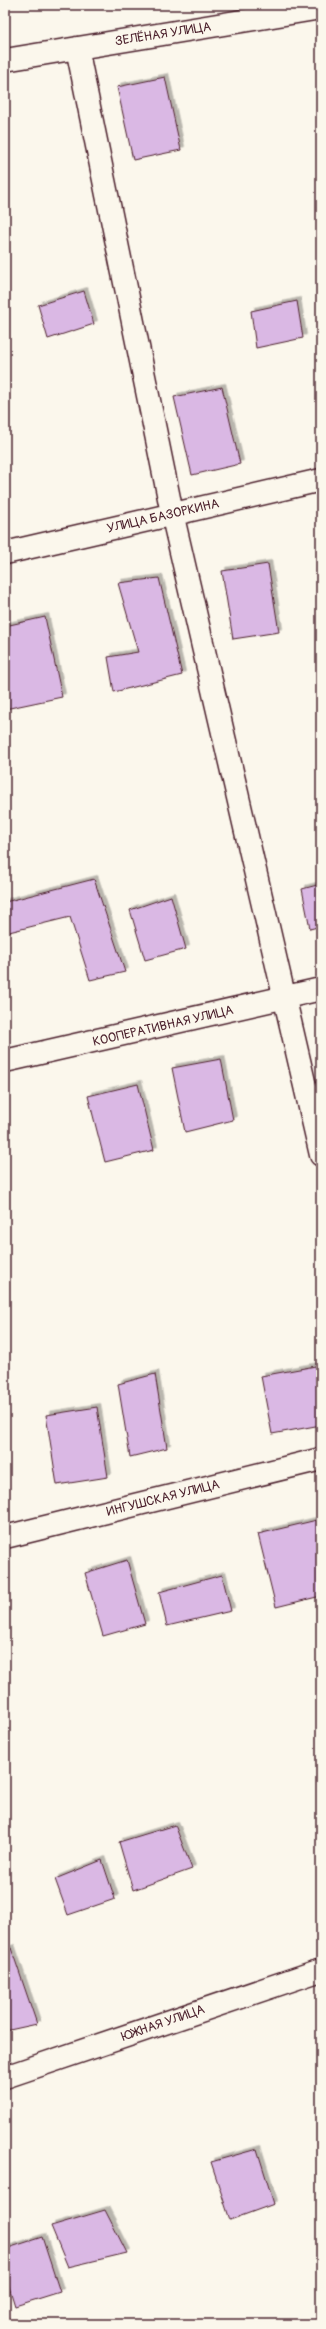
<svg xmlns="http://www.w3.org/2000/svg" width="326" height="2329" font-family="Pangolin,sans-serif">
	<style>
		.building { fill: #dab8e4; stroke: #4a1f2b; filter: url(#shadow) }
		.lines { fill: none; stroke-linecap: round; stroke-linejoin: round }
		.minor-casing { stroke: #4a1f2b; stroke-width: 25 }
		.minor { stroke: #fbf7ec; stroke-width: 22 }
		.labels { text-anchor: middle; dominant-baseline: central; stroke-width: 4; stroke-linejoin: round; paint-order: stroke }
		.street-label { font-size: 13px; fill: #4a1f2b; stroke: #fbf7ec }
	</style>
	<defs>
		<filter id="shadow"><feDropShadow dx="3.5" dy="-3.5" stdDeviation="0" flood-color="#0004"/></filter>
	</defs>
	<rect width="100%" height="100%" fill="#fbf7ec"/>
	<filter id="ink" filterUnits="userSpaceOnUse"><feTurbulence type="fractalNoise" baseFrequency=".025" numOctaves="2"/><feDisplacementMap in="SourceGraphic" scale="8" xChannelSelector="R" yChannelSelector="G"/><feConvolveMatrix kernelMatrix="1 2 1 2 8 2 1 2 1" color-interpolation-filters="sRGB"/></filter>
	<g filter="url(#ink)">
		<!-- building -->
		<path class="building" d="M165 77 181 150 133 160 117 87Z
			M84 291 94 324 48 339 38 305Z
			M297 301 303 338 256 348 251 311Z
			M222 387 240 464 192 475 174 397Z
			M268 564 279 632 233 639 222 571Z
			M159 578 182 675 114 692 108 657 138 652 118 583Z
			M45 617 62 697 5 709V626Z
			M94 879 125 972 90 980 70 917 5 933V902Z
			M321 884V926L310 929 302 889Z
			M171 896 186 949 145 960 130 910Z
			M221 1059 233 1120 185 1132 172 1068Z
			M138 1084 154 1150 105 1162 88 1096Z
			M321 1365V1425L272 1434 261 1376Z
			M155 1374 167 1448 130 1457 118 1384Z
			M97 1407 108 1477 57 1485 46 1415Z
			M321 1519V1596L276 1607 258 1534Z
			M127 1560 145 1624 103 1636 85 1573Z
			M222 1575 231 1611 167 1626 159 1592Z
			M175 1825 192 1869 133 1890 119 1842Z
			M102 1860 115 1899 68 1915 55 1879Z
			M11 1948 37 2024 5 2031V1950Z
			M257 2149 274 2204 230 2220 211 2162Z
			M105 2210 127 2253 68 2267 51 2226Z
			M42 2237 60 2292 15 2306 5 2274V2249Z"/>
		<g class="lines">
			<!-- minor casing -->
			<g class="minor-casing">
				<path id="minor" d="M77 48 172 513 321 1155
					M5 60 321 8
					M5 553 321 480
					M5 1061 321 989
					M5 1537 321 1459
					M5 2077 321 1970"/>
			</g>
			<!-- minor -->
			<use href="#minor" class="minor"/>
		</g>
	</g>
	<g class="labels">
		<!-- street labels -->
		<g class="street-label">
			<text transform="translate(163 34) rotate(-9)">ЗЕЛЁНАЯ УЛИЦА</text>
			<text transform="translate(163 516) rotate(-13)">УЛИЦА БАЗОРКИНА</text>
			<text transform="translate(163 1026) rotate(-13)">КООПЕРАТИВНАЯ УЛИЦА</text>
			<text transform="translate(163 1498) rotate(-14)">ИНГУШСКАЯ УЛИЦА</text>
			<text transform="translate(163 2023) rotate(-19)">ЮЖНАЯ УЛИЦА</text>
		</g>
	</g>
	<!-- margin -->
	<rect width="326" height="2329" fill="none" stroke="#fbf7ec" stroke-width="20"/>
	<rect x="10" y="10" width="306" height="2309" fill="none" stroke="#4a1f2b" stroke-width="1.5" filter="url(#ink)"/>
</svg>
